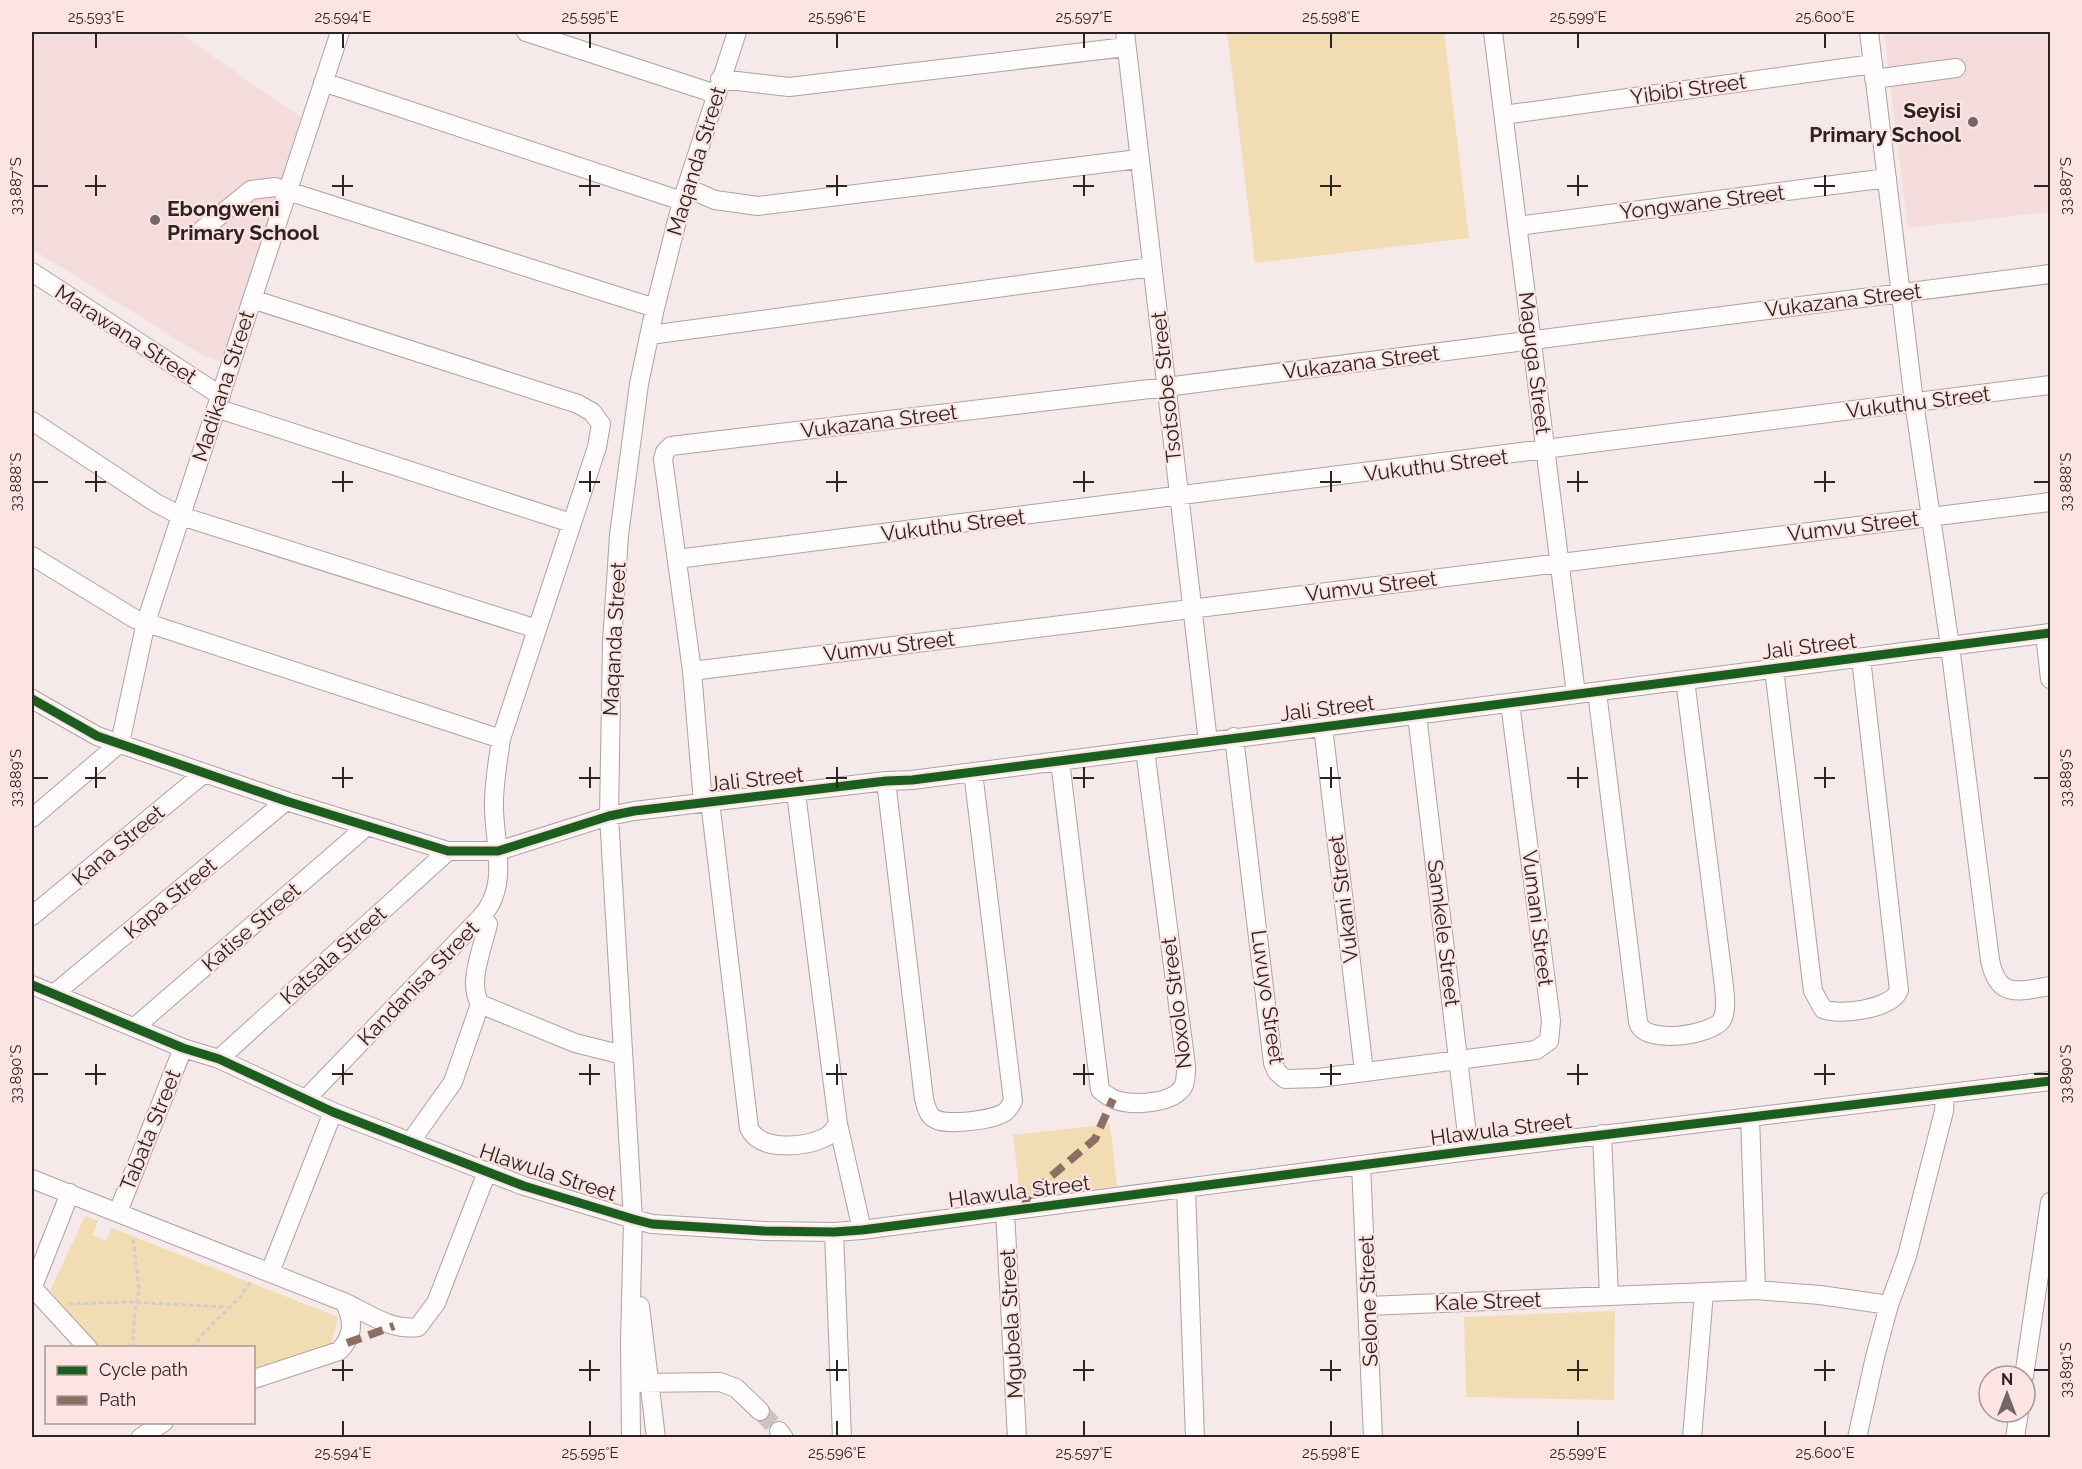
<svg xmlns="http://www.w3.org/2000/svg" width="2082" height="1469" font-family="Raleway,sans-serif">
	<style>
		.built { fill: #f4dcdc }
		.green { fill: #f2dcb4 }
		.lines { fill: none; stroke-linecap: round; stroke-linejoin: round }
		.minor-tunnel { stroke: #cec1c1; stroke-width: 18; stroke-dasharray: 18 9; stroke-linecap: butt }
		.minor-casing { stroke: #aca2a2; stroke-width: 20 }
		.path { stroke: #d1cdcd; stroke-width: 3; stroke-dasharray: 4.5 3; stroke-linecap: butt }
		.minor { stroke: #fefcfc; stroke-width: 18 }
		.quiet { stroke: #8d6e63; stroke-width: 8; stroke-dasharray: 15 8; stroke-linecap: butt }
		.cycleway-casing { stroke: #fce4e3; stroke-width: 13 }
		.cycleway { stroke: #1b5e20; stroke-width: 9 }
		.ticks { fill: none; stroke: #2c2323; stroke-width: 2 }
		.poi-dot { fill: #736868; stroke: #fce4e3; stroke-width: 2 }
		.labels { text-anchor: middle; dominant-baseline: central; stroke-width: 4.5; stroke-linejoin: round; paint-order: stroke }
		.street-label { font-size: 21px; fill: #2c2323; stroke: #fce4e3 }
		.poi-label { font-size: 21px; font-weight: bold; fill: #2c2323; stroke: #fce4e3; text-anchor: end }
		.neatline { fill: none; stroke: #2c2323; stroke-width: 2 }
		.ticks-label { font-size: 15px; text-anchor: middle; fill: #2c2323 }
	</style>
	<rect width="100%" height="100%" fill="#f6e9e9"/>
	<!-- built -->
	<path class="built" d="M32 32H178L309 123 231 365 200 354 32 249Z
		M1884 32H2050V212L1908 228Z"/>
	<!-- green -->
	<path class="green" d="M1227 32H1444L1469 238 1255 263Z
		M1110 1124 1117 1186 1020 1197 1013 1135Z
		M85 1216 98 1221 92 1235 106 1241 112 1228 338 1317 331 1346 254 1372V1348L99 1347 50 1291Z
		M1615 1311 1614 1400 1466 1397 1464 1317Z"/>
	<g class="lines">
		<!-- minor-tunnel -->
		<path class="minor-tunnel" d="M760 1411 779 1431"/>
		<!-- minor casing -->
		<g class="minor-casing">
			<path id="minor" d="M526 32 716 94
				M1125 32 1208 742
				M1493 32 1576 694
				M1869 32 1914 402 1950 646 1990 960C1998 1000 2019 991 2050 986
				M720 79 789 87 1126 47
				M1874 79 1956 68
				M323 82 682 201
				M1504 115 1873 64
				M687 188 715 200 758 206 1138 159
				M1517 226 1887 178
				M203 229 251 190 275 187 655 308
				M32 272 221 396
				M252 299 578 404 592 412 601 424 597 447 501 739C498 762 493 786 494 809 495 846 509 887 481 917L306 1099
				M650 335 1152 267
				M216 408 571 523
				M32 421 156 503 181 516 537 629
				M32 556 135 619 501 739
				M677 559 2050 385
				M2045 634 2050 679
				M1774 669 1813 991 1823 1009C1839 1016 1893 1009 1899 990L1861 658
				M692 671 2050 502
				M1597 692 1638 1022C1644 1046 1712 1035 1722 1020 1728 1008 1724 990 1723 978L1685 680
				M32 699 97 736 286 801 448 851H498L609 816 634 811 886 781 912 780 2050 633
				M1417 715 1469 1151
				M1323 727 1364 1071
				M1234 737 1273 1063 1277 1072 1285 1079 1319 1078 1536 1050 1549 1041 1551 1021 1510 703
				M1060 761 1100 1090C1105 1094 1110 1098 1116 1100 1133 1106 1175 1104 1184 1085 1186 1079 1186 1072 1186 1066L1145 750
				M886 781 924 1099C926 1106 928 1116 935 1119 947 1126 994 1120 1005 1112 1009 1109 1011 1105 1013 1101L973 772
				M796 793 838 1124 862 1230
				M710 801 749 1128C760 1152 804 1147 824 1138 831 1135 834 1129 838 1124
				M703 803 692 671 663 459 665 452 671 446 1166 387 2050 274
				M32 818 120 743 146 622 340 32
				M32 916 203 774
				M481 917 488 924C483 948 467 982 480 1004L575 1043 623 1055
				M32 985 183 1048 219 1059 333 1112 524 1186 633 1219 652 1224 765 1231 834 1232 862 1230 1469 1151 2050 1081
				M54 994 286 801
				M135 1027 367 826
				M219 1059 448 851
				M1750 1117 1756 1290
				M1602 1134 1609 1296
				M411 1141 453 1082 480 1004
				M1361 1165 1373 1438
				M32 1179 344 1302C367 1313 392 1331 418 1327L436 1303 487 1172
				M1186 1189 1195 1438
				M1005 1211 1017 1438
				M118 1212 183 1048
				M834 1232 842 1438
				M270 1272 333 1112
				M32 1287 88 1348
				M32 1289 70 1193
				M640 1306 656 1438
				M1368 1306 1756 1290 1820 1295 1889 1305
				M2024 1376 2050 1202
				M254 1379 339 1351C354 1336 354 1320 344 1302
				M638 1383 720 1382 736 1388 760 1411
				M779 1431 784 1438
				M140 1438 164 1422
				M631 1438 630 1343 633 1219 609 816 612 642 619 535 639 384 655 308 682 201 737 32
				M1692 1438 1704 1292
				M1857 1438 1875 1357 1889 1305 1907 1256 1944 1111 1945 1094
				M2015 1438 2019 1412"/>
		</g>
		<!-- path -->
		<path class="path" d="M69 1304 127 1302 227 1307
			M133 1348 134 1318 139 1289 133 1239
			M193 1348C207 1323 238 1306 250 1282"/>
		<!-- minor -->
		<use href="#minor" class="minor"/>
		<!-- quiet -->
		<path class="quiet" d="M1023 1210 1028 1196 1095 1139 1113 1099
			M347 1343 394 1326"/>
		<!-- cycleway casing -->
		<g class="cycleway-casing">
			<path id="cycleway" d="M32 699 97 736 286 801 448 851H498L609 816 634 811 886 781 912 780 2050 633
				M32 985 183 1048 219 1059 333 1112 524 1186 633 1219 652 1224 765 1231 834 1232 862 1230 1469 1151 2050 1081"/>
		</g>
		<!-- cycleway -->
		<use href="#cycleway" class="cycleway"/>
	</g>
	<!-- ticks -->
	<path class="ticks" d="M96 33V48M343 33V48M590 33V48M837 33V48M1084 33V48M1331 33V48M1578 33V48M1825 33V48M96 175V196M343 175V196M590 175V196M837 175V196M1084 175V196M1331 175V196M1578 175V196M1825 175V196M33 186H48M85 186H106M332 186H353M579 186H600M826 186H847M1073 186H1094M1320 186H1341M1567 186H1588M1814 186H1835M2034 186H2049M96 471V492M343 471V492M590 471V492M837 471V492M1084 471V492M1331 471V492M1578 471V492M1825 471V492M33 482H48M85 482H106M332 482H353M579 482H600M826 482H847M1073 482H1094M1320 482H1341M1567 482H1588M1814 482H1835M2034 482H2049M96 767V788M343 767V788M590 767V788M837 767V788M1084 767V788M1331 767V788M1578 767V788M1825 767V788M33 778H48M85 778H106M332 778H353M579 778H600M826 778H847M1073 778H1094M1320 778H1341M1567 778H1588M1814 778H1835M2034 778H2049M96 1064V1085M343 1064V1085M590 1064V1085M837 1064V1085M1084 1064V1085M1331 1064V1085M1578 1064V1085M1825 1064V1085M33 1074H48M85 1074H106M332 1074H353M579 1074H600M826 1074H847M1073 1074H1094M1320 1074H1341M1567 1074H1588M1814 1074H1835M2034 1074H2049M343 1360V1381M590 1360V1381M837 1360V1381M1084 1360V1381M1331 1360V1381M1578 1360V1381M1825 1360V1381M332 1370H353M579 1370H600M826 1370H847M1073 1370H1094M1320 1370H1341M1567 1370H1588M1814 1370H1835M2034 1370H2049M343 1421V1436M590 1421V1436M837 1421V1436M1084 1421V1436M1331 1421V1436M1578 1421V1436M1825 1421V1436"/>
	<!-- markers -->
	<g class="poi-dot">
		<circle cx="1973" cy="122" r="6"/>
		<circle cx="155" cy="220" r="6"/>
	</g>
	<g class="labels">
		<!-- street labels -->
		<g class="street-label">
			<text transform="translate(1688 89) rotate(-8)">Yibibi Street</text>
			<text transform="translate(696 161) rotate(-73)">Maqanda Street</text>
			<text transform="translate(1702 202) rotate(-7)">Yongwane Street</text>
			<text transform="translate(1843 300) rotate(-7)">Vukazana Street</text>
			<text transform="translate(126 334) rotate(33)">Marawana Street</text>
			<text transform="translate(1361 362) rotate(-7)">Vukazana Street</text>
			<text transform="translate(1535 363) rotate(83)">Maguga Street</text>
			<text transform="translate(223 386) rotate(-72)">Madikana Street</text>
			<text transform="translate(1166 387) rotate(-96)">Tsotsobe Street</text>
			<text transform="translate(1918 402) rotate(-7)">Vukuthu Street</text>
			<text transform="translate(879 421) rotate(-7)">Vukazana Street</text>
			<text transform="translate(1436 465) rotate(-7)">Vukuthu Street</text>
			<text transform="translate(953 525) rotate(-7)">Vukuthu Street</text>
			<text transform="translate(1853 526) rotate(-7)">Vumvu Street</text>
			<text transform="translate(1371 586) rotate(-7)">Vumvu Street</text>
			<text transform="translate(614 639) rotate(-87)">Maqanda Street</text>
			<text transform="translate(889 646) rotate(-7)">Vumvu Street</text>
			<text transform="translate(1809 646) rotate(-7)">Jali Street</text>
			<text transform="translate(1327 708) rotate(-7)">Jali Street</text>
			<text transform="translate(756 779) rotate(-6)">Jali Street</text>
			<text transform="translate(118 845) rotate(-40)">Kana Street</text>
			<text transform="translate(170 898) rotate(-40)">Kapa Street</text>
			<text transform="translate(1343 899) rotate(-97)">Vukani Street</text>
			<text transform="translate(1538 918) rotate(83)">Vumani Street</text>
			<text transform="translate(251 927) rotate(-41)">Katise Street</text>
			<text transform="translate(1444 933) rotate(83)">Samkele Street</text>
			<text transform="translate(333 955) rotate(-42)">Katsala Street</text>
			<text transform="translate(418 983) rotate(-46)">Kandanisa Street</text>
			<text transform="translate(1268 997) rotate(82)">Luvuyo Street</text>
			<text transform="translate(1176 1003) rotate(-97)">Noxolo Street</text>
			<text transform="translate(1501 1129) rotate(-7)">Hlawula Street</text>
			<text transform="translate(150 1130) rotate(-68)">Tabata Street</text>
			<text transform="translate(548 1172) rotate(18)">Hlawula Street</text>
			<text transform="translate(1019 1191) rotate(-7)">Hlawula Street</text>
			<text transform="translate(1368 1301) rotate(-92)">Selone Street</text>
			<text transform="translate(1488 1301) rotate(-2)">Kale Street</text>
			<text transform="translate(1011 1324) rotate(-93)">Mgubela Street</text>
		</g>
		<!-- poi labels -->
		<g class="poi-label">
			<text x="1961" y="110">Seyisi<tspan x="1961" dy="24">Primary School</tspan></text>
			<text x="167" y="208" text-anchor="start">Ebongweni<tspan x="167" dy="24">Primary School</tspan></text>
		</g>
	</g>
	<!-- border -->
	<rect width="2082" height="1469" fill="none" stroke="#fce4e3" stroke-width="66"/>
	<!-- legend -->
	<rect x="45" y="1346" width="210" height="78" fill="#fce4e3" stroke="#a99796" stroke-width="1.5"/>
	<rect x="57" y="1366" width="30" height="9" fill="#1b5e20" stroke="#a99796" stroke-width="1.5"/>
	<text x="99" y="1376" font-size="18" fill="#2c2323">Cycle path</text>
	<rect x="57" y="1396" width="30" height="9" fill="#8d6e63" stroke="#a99796" stroke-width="1.5"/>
	<text x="99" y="1406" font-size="18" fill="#2c2323">Path</text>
	<!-- north arrow -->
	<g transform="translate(2007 1394)"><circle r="28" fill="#fce4e3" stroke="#a99796" stroke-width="1.5"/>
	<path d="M0-4.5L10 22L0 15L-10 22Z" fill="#736868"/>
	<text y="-9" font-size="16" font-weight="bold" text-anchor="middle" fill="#2c2323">N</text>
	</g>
	<rect x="33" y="33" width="2016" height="1403" class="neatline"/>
	<g class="ticks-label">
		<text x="96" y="22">25.593°E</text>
		<text x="343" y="22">25.594°E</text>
		<text x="590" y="22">25.595°E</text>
		<text x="837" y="22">25.596°E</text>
		<text x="1084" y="22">25.597°E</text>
		<text x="1331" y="22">25.598°E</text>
		<text x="1578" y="22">25.599°E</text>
		<text x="1825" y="22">25.600°E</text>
		<text transform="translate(16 186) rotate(-90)" y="5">33.887°S</text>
		<text transform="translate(2066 186) rotate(-90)" y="5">33.887°S</text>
		<text transform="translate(16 482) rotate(-90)" y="5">33.888°S</text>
		<text transform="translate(2066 482) rotate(-90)" y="5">33.888°S</text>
		<text transform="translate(16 778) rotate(-90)" y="5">33.889°S</text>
		<text transform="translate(2066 778) rotate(-90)" y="5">33.889°S</text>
		<text transform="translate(16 1074) rotate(-90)" y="5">33.890°S</text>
		<text transform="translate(2066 1074) rotate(-90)" y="5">33.890°S</text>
		<text transform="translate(2066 1370) rotate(-90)" y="5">33.891°S</text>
		<text x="343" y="1458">25.594°E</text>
		<text x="590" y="1458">25.595°E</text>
		<text x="837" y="1458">25.596°E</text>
		<text x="1084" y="1458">25.597°E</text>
		<text x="1331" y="1458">25.598°E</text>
		<text x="1578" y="1458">25.599°E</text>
		<text x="1825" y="1458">25.600°E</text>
	</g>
</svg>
